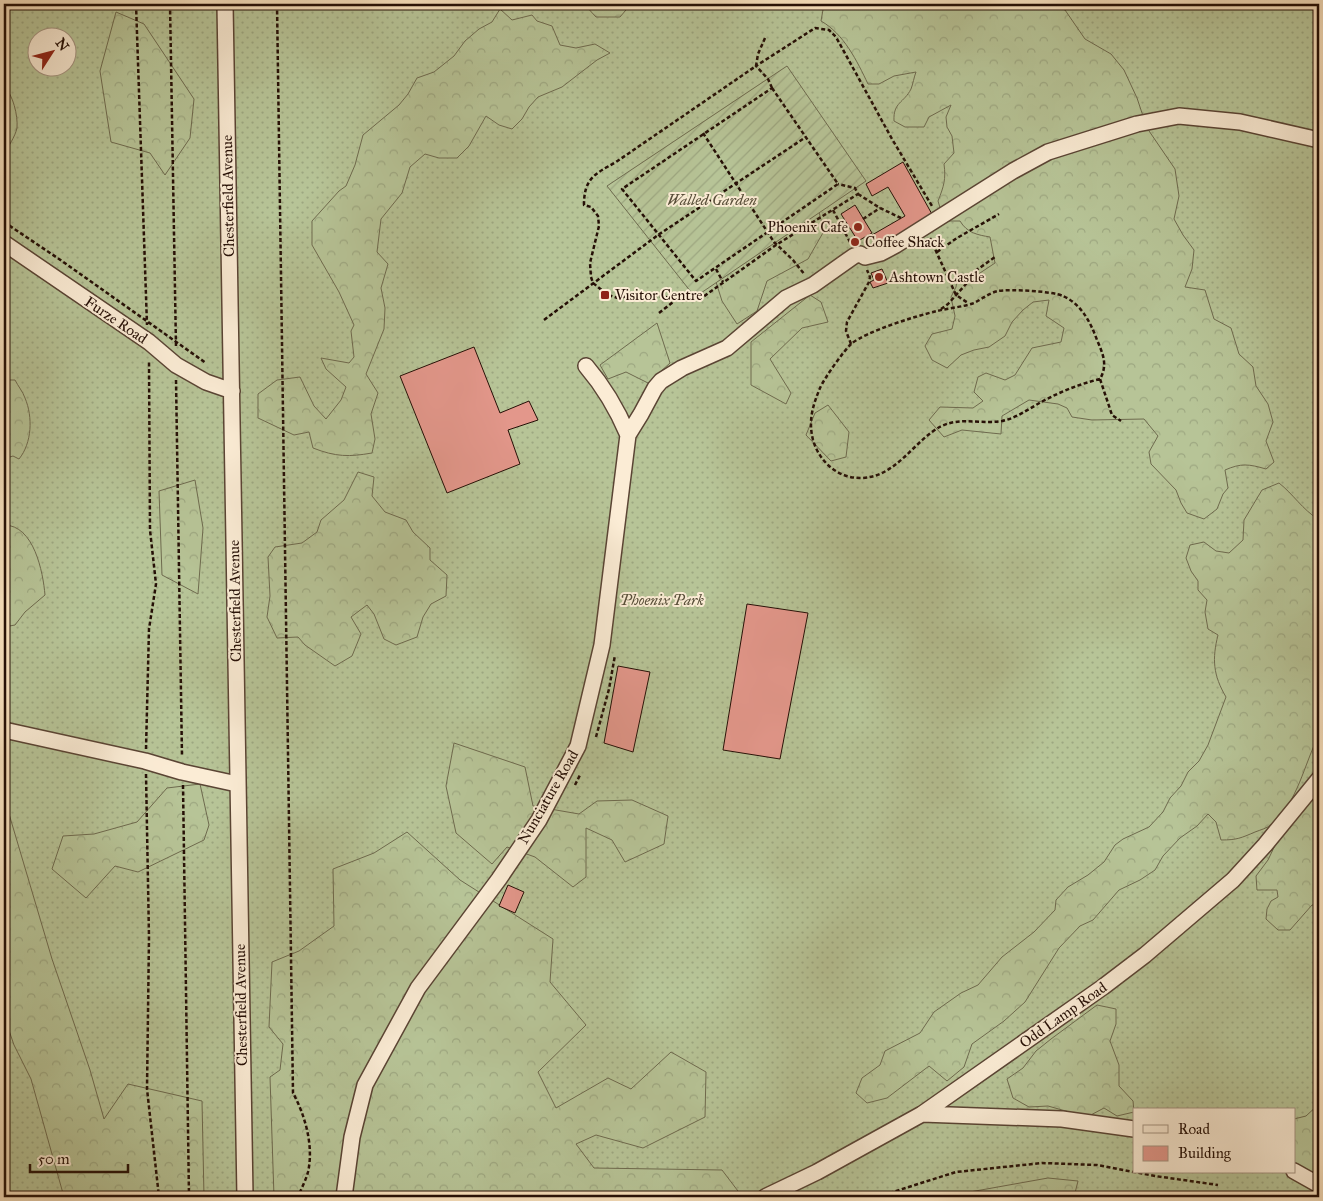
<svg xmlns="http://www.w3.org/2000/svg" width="1323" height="1201" font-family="'IM FELL Great Primer',serif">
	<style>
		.grass { fill: url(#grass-dots); stroke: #6e6a4e; fill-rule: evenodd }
		.forest { fill: url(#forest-crowns); stroke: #6e6a4e }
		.garden { fill: url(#garden-furrows); stroke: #6e6a4e }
		.building { fill: #e3978b; stroke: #250f06 }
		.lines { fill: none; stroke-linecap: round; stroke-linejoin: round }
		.minor-casing { stroke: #5a4434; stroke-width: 18 }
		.path { stroke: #250f06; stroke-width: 2.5; stroke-dasharray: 4 2.5; stroke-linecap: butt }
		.minor { stroke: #fbecd5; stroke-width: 15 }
		.poi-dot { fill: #8f2418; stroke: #fbecd5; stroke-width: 2 }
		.labels { text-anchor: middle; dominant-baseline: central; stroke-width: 4; stroke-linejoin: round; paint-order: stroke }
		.street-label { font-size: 15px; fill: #250f06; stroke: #fbecd5 }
		.park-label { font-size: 15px; font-style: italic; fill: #584e39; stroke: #fbecd5 }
		.poi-label { font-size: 15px; fill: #250f06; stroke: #fbecd5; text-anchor: start }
	</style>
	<defs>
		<pattern id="grass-dots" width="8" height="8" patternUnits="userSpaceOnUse" patternTransform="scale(1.25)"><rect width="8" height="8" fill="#b7c497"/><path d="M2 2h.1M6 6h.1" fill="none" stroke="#9da781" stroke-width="1.8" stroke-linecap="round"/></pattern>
		<pattern id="forest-crowns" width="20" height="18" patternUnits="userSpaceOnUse" patternTransform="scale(1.25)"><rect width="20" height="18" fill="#b7c497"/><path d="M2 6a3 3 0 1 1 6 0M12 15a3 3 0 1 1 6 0" fill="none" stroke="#9da781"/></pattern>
		<pattern id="garden-furrows" width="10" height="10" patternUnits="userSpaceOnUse" patternTransform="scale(1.25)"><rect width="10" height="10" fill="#b7c497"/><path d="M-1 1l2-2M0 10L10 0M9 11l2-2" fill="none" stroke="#9da781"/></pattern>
	</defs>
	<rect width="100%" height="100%" fill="#f9e2bf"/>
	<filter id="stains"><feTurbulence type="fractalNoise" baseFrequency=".004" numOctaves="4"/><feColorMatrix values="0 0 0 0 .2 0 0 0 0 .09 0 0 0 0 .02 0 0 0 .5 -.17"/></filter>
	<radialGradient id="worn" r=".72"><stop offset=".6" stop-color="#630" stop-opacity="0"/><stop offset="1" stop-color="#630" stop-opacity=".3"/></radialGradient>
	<!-- grass -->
	<path class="grass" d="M4 4H1319V1197H4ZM38 38H68V68H38ZM1134 1110H1294V1172H1134Z"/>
	<!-- forest -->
	<path class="forest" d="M584 4H631L620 17H596Z
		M824 4H1052L1065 10 1085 39 1111 54 1124 70 1137 98 1147 128 1175 169 1179 196 1174 219 1183 235 1194 250 1192 269 1185 287 1205 290 1214 319 1231 328 1239 354 1253 367 1256 386 1268 404 1273 422 1266 441 1274 462 1266 469C1249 464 1241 463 1225 470L1228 488 1223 494 1217 509 1204 519 1187 513 1181 503 1176 490 1151 464 1149 452 1158 436 1144 419 1092 420 1072 417 1067 408 1058 404 1029 400 1002 416 1001 434 962 430 944 437 929 420 940 407 973 408 983 401 974 392 978 377 986 373 1005 380 1015 375 1032 348 1061 342 1064 328 1046 316 1049 300 1033 302 1023 310 1012 322 1005 336 989 347 974 350 961 355 947 368 932 360 925 346 932 334 952 329 955 316 951 297 956 287 958 274 977 275 995 263 990 237C978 235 967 233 960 221H944L938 201C944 186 946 179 944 164L954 153 952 136 947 127 946 117 951 105 929 117 924 127H905L894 121C893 102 904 103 911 89 913 84 914 77 916 72L894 76 879 84H868C857 61 844 34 821 21Z
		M500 9 512 20 532 15 537 21 552 26 560 45 576 48 595 44 610 53 597 60 562 87 538 97 529 107 522 119 512 129 499 125 486 116 469 146 457 158H439L425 154 410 167 402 193 381 219 377 252 388 264 381 288 385 308 384 329 366 374 378 393 371 414 375 439 372 453C349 457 336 457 313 448L309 432 294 435 258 418V394L277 380 300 377 314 406 326 419 341 400 346 387 326 369 321 358 349 363 354 357 351 331 354 325 339 292 312 245V221L339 191 346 186 355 165 363 135 399 105 408 94 417 78 434 72 454 56 465 41 479 29 492 22Z
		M116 12 144 24 194 99 190 138 165 175 150 153 111 142 100 71Z
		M4 86C13 95 18 115 17 128 15 137 8 147 4 154Z
		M819 212 824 231 808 259 767 281 757 311 737 324 722 301 716 282Z
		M810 295 821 302 828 322 802 328 770 359 791 393 786 404 751 385V342Z
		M657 323 670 363 648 383 626 372 608 379 600 365Z
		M4 380H15C18 386 23 392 25 398 33 417 32 443 19 459L13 456 4 459Z
		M828 405 849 432 846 457 831 461 806 435 815 413Z
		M358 472 374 477 372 496 385 512 406 520 413 532 430 548V560L447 575 446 596 431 604 423 617 417 637 396 645 384 639 374 614 367 605 351 617 361 634 352 656 335 666 305 645 298 637 277 638 267 617 270 596 268 557 275 547 302 543 317 532 321 520 344 500Z
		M195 480 203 528 198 594 162 575 159 491Z
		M1279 483C1293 494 1303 510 1318 519L1319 523V735C1304 764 1298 802 1272 824 1268 828 1260 830 1255 832 1241 838 1237 840 1221 840L1216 822 1208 814 1197 826 1180 838 1163 856 1155 870 1140 880 1119 890 1093 920 1080 926 1059 948 1025 1002 1004 1021 972 1044 964 1067 947 1081 929 1066 887 1098 867 1103 856 1093 862 1078 880 1065 885 1051 920 1033 934 1012 961 993 978 985 1002 957 1034 932 1055 910 1056 900 1068 887 1088 875 1104 862 1115 845 1123 839 1149 827 1163 812 1170 798 1181 786 1188 772 1199 761 1208 745 1226 697C1213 675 1212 659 1218 635L1208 629 1205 612 1207 600 1198 590V581L1191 571 1186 558 1190 545 1204 542 1216 551 1229 553 1243 540 1244 520 1262 490Z
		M4 525C34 525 43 572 45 595L25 612 15 625 4 627Z
		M454 743 525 767 533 806 579 814 597 801 632 800 668 816 664 844 625 862 612 840 586 828V877L573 887 535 857 507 847 492 864 456 833 446 786Z
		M200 784 209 825 204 840 138 872 115 866 86 898 52 869 63 836 94 834 137 822 167 788Z
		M1319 789V905H1312L1290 930H1278L1266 919 1267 909 1271 901 1278 897 1277 890H1257L1256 876 1268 860 1278 839 1299 816 1305 806Z
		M4 797 52 959 90 1070 104 1119 128 1084 202 1101 204 1197H64L31 1079 14 1045 4 1016Z
		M407 832 460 880 553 939 550 982 586 1025 538 1072 556 1108 608 1078 631 1089 671 1052 706 1072 705 1117 643 1148 596 1135 576 1144 594 1168 722 1170 741 1195 736 1197H274L270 1077 280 1070 283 1044 269 1027 272 962 299 951 334 926 333 869 374 853Z
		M1097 1005 1116 1009V1024L1110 1041 1119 1065V1086L1133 1101 1134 1112 1117 1116 1104 1108 1087 1117 1048 1106 1029 1107 1013 1098 1007 1079 1023 1068 1036 1051 1051 1039Z
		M1319 1104V1181L1294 1164V1119L1306 1116Z
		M1048 1178 1078 1181 1074 1197H942Z"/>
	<!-- garden -->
	<path class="garden" d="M787 66 866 181 695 297 607 186Z"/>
	<!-- building -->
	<path class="building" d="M903 162 933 216 880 247 872 235 905 216 888 187 872 196 866 184Z
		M855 205 872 233 858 241 841 214Z
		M882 269 888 283 873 288 870 282 874 280 871 273Z
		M474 347 500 413 529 401 538 420 508 430 520 464 447 493 400 376Z
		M747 604 808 613 780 759 723 750Z
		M618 666 650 672 633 752 604 743Z
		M508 885 524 892 515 913 499 906Z"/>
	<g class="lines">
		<!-- minor casing -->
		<g class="minor-casing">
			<path id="minor" d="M225 4 245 1197
				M4 243 149 342 176 365 206 382 232 391
				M628 435 641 414 655 388 661 381 682 368 727 348 786 298 813 285 854 256 860 254 865 257 881 253 896 245 1013 171 1048 152 1137 124 1179 116 1240 122 1319 140
				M4 730 145 761 182 772 237 784
				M922 1114 1062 1119 1134 1129
				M1294 1171 1319 1185
				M344 1197 352 1137 365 1085 418 988 499 879 539 820 578 746 602 645 628 435C617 409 604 387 586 366
				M765 1197 817 1172 922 1114 1103 987 1145 955 1233 880 1265 845 1319 779"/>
		</g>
		<!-- path -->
		<path class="path" d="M136 4 147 325
			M170 4 176 347
			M277 4 293 1093C305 1115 314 1146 308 1172 306 1180 301 1189 298 1197
			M765 38 758 54 756 66 616 162C595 174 584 178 584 205L591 207 598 216 599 226 590 263 591 277 593 283 608 295 618 298 641 294 651 295 688 300 703 297 776 245 858 194 855 188 838 184
			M772 88 838 184 696 281 622 189Z
			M772 88 768 79 756 66 815 28 829 30 836 37 892 139 932 206
			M703 133 774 242 793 260 805 275
			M858 194 880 208 901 218
			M833 210 851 244
			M863 219 880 208
			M4 222 59 259 206 363
			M844 231 850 228
			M930 238 956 295 968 303
			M937 252 957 238 999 214
			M716 269 723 282
			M941 309 948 304 966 284 971 274 995 257
			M659 313 677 299
			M544 320 658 235 806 137
			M851 344 846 331 847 322 869 282 870 277 867 270
			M1100 379C1080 384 1062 391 1043 401 1030 408 1017 418 1002 421 977 425 955 414 932 432 909 449 892 478 860 478 837 478 819 461 813 440 808 420 813 405 820 388 825 377 843 352 851 344 867 331 916 316 937 311 949 308 963 307 974 303 982 299 989 293 998 291 1010 289 1052 291 1063 296 1081 304 1090 321 1097 340 1103 354 1108 365 1100 379L1112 415 1121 421
			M176 380 182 757
			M596 737 609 689 615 655
			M146 749 149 629 156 584 150 530 149 360
			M146 774 149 937 147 1089 159 1197
			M183 785 189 1197
			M575 785 580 775
			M877 1197 956 1172 1042 1163 1097 1165 1155 1176 1218 1185"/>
		<!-- minor -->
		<use href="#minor" class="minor"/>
	</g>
	<!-- markers -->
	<g class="poi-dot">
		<circle cx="858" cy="227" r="5"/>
		<circle cx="855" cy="242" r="5"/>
		<circle cx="879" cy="277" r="5"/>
		<rect x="600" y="290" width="10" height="10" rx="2.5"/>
	</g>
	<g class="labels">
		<!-- street labels -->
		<g class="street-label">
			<text transform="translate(228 196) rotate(-91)">Chesterfield Avenue</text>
			<text transform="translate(116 320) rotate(34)">Furze Road</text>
			<text transform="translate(235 601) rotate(-91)">Chesterfield Avenue</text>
			<text transform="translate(548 797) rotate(-60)">Nunciature Road</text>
			<text transform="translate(241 1005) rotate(-91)">Chesterfield Avenue</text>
			<text transform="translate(1063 1015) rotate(-35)">Odd Lamp Road</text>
		</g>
		<!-- park labels -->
		<g class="park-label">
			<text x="712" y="200">Walled Garden</text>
			<text x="662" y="600">Phoenix Park</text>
		</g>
		<!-- poi labels -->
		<g class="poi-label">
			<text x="848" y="227" text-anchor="end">Phoenix Cafe</text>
			<text x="865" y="242">Coffee Shack</text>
			<text x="889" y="277">Ashtown Castle</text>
			<text x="615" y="295">Visitor Centre</text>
		</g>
	</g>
	<!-- margin -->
	<rect width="1323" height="1201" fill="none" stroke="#f9e2bf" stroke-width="20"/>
	<rect x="5" y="5" width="1313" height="1191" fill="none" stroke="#250f06" stroke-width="2.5"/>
	<rect x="10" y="10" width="1303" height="1181" fill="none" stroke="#250f06"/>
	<!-- legend -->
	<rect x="1133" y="1108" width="162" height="65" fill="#fbecd5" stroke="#a59482"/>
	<rect x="1143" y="1125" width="25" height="8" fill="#fbecd5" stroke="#a59482"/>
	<text x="1178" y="1134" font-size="15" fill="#250f06">Road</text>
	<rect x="1143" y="1146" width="25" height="15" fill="#e3978b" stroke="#a59482"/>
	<text x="1178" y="1158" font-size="15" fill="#250f06">Building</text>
	<!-- north arrow -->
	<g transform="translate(52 52) rotate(54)"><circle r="24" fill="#fbecd5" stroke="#a59482"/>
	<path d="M0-4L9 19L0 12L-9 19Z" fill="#8f2418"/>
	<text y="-8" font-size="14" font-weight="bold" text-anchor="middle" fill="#250f06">N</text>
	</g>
	<!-- scale -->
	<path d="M30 1164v8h98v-8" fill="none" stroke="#250f06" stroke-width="2.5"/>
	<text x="38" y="1164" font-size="15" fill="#250f06" stroke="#fbecd5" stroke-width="4" paint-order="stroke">50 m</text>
	<rect width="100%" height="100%" filter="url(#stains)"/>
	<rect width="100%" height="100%" fill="url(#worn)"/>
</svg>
